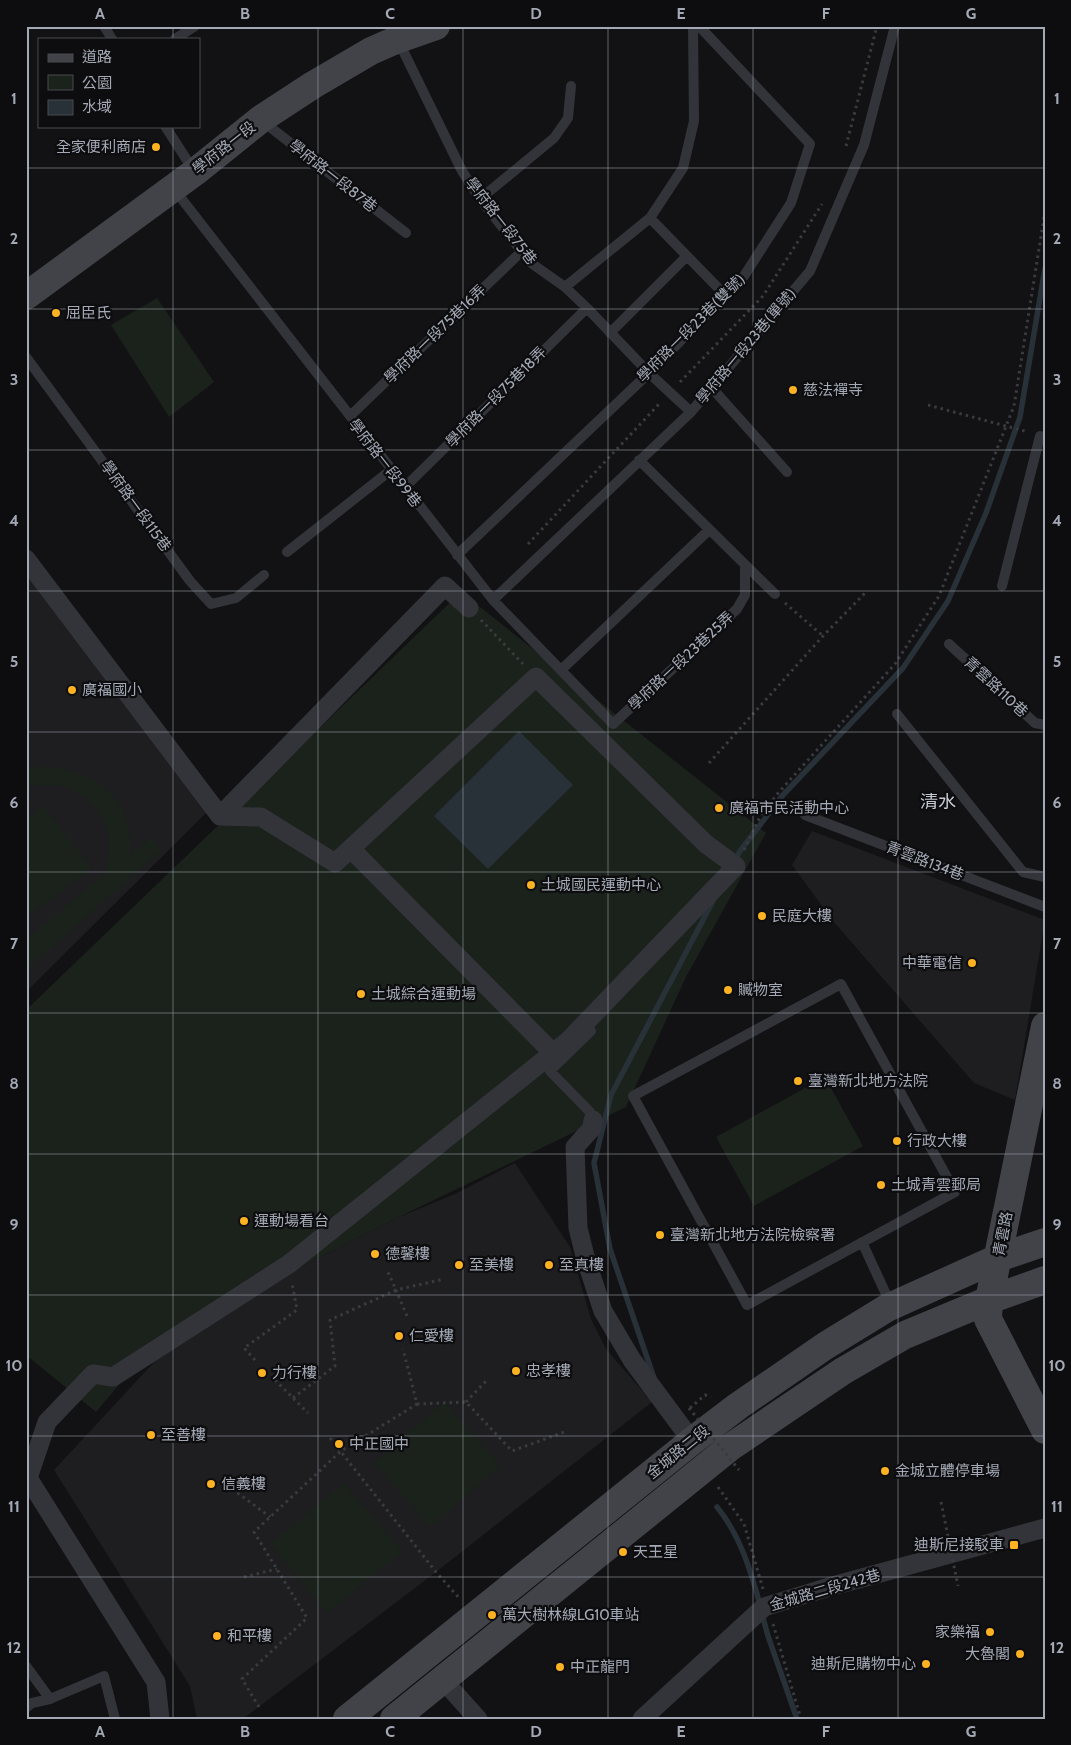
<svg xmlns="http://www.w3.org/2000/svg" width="1071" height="1745" font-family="Cabin,'Noto Sans TC',sans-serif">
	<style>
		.built { fill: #1e1e21 }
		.green { fill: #1a221b }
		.water { fill: #283138 }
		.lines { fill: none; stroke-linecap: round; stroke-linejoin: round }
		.stream { stroke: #283138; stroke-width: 5.5 }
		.path { stroke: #393b40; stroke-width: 3; stroke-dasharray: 2.5 4; stroke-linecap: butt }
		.lane { stroke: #333439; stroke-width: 10 }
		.street { stroke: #333439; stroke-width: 19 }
		.secondary { stroke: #414349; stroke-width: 28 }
		.path-bridge { stroke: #393b40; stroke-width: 3; stroke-dasharray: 2.5 4; stroke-linecap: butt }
		.grid { fill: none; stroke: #a3a9b5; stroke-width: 1; stroke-opacity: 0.55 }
		.poi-dot { fill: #fcb222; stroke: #0d0d0f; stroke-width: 2 }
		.labels { text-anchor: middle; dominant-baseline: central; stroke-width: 4.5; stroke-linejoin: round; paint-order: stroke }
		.poi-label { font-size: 15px; fill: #a3a9b5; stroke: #0d0d0f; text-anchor: start }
		.street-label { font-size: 15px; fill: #a3a9b5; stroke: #0d0d0f }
		.quarter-label { font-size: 18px; fill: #c4c8d1; stroke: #0d0d0f }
		.neatline { fill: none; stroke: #a3a9b5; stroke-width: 2 }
		.grid-label { font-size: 16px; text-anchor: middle; font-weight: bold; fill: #a3a9b5 }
	</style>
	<rect width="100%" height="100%" fill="#121214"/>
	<!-- built -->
	<path class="built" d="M26 571 210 809 26 992Z
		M812 831 1045 920 1015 1100 974 1083 833 921 792 865Z
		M515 1163 570 1247 591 1319 606 1349 652 1402 436 1572 243 1719H197L190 1686 54 1470 169 1346 279 1278 397 1218 457 1193Z"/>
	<!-- green -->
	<path class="green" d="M157 298 214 382 169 417 111 325Z
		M461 592 766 833 686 977 626 1107 397 1218 279 1278 134 1367 96 1412 26 1355V1010Z
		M45 766C81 770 115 783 127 821 131 833 130 845 130 856L151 837 162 850 26 970V940L106 872C107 863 110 853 110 845 109 816 82 785 53 785 44 785 34 784 26 789V770Z
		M43 806 92 868 26 917V819Z
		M825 1077 863 1146 754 1206 716 1137Z
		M444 1402 501 1466 430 1527 374 1463Z
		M344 1483 402 1551 327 1613 270 1544Z"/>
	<!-- water -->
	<path class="water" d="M519 731 573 785 488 869 434 816Z"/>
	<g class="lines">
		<!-- stream -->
		<path class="stream" d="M734 862 740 851 783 795 903 668 948 601 986 513 1020 417 1045 268
			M654 1378 610 1249 594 1163 611 1095 713 901
			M717 1507C740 1535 751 1571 760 1605
			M762 1614 768 1636 797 1719"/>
		<!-- path -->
		<path class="path" d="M846 146 877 26
			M680 382 763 296 822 204
			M928 405 1028 432
			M528 544 660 403
			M785 603 823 636
			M481 620 523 664
			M709 763 823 636 867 591
			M744 850 761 815 779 792 895 664 939 596 1014 406 1045 211
			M407 1316 396 1290 444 1279
			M255 1360 244 1348 297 1310 292 1283
			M275 1380 308 1413
			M293 1398 335 1366 330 1320 396 1290 387 1270
			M466 1402 487 1380
			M417 1404 466 1402 512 1451 567 1431
			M690 1408 705 1395 711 1397
			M330 1438 436 1572 460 1599
			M227 1485 270 1517
			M718 1487 744 1524 763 1589
			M244 1577 277 1569
			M773 1624 801 1719
			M259 1707 242 1679 307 1618 254 1532 341 1451 417 1404 403 1349"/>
		<!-- lane -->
		<path class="lane" d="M104 26 112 39
			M391 26 462 171 480 199 531 263 565 287 587 308 649 373 691 412
			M175 39 195 26
			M261 120 406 233
			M165 126 194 171
			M174 189 493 600 613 724 737 609 745 595V565
			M480 199 554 138 568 118 571 86
			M650 218 725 295
			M565 287 650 218 683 168 694 121 693 26
			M610 333 687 256
			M26 357 190 581 211 604 236 598 264 575
			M711 387 787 472
			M350 416 521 252
			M639 460 775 594
			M405 487 587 308
			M287 552 391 470
			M457 555 649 373 744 276 791 203 810 144 699 26
			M1002 586 1040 436 1045 438
			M493 600 691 412 810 271 864 145 895 26
			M949 644 1035 723 1045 725
			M561 670 709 530
			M897 714 1023 872 1045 877
			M805 815 1045 907
			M841 984 955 1192 747 1305 633 1096Z
			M591 1031 550 1071 590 1112 593 1120
			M862 1242 891 1305
			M26 1666 50 1699 104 1676 115 1719
			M26 1708 32 1703 50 1699"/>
		<!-- street -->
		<path class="street" d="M26 559 220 816
			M220 816 445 586 469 608
			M351 849 553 1053
			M593 1120 592 1128 575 1147 578 1228 586 1260 603 1311 632 1360 692 1441
			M442 1679 478 1719
			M160 1719 156 1682 28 1478 47 1422 93 1374 113 1377 289 1264 568 1041 736 866 706 844 536 677 335 863 261 817 220 816
			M642 1719 764 1607 829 1587 1045 1528"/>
		<!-- secondary -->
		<path class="secondary" d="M26 296 195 172 261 119 313 85 371 51 396 40 436 26
			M1045 1026 989 1300 988 1319 1045 1430
			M347 1719 692 1441 738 1406 825 1346 887 1308 998 1258 1045 1242
			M394 1719 729 1448 843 1371 905 1335 989 1300 1045 1280"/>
		<!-- path-bridge -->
		<path class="path-bridge" d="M689 1408 739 1470
			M941 1502 958 1586"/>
	</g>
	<!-- grid -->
	<path class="grid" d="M173 26V39M318 26V1719M463 26V1719M608 26V1719M753 26V1719M898 26V1719M173 126V1719M26 168H1045M26 309H1045M26 450H1045M26 591H1045M26 732H1045M26 872H1045M26 1013H1045M26 1154H1045M26 1295H1045M26 1436H1045M26 1577H1045"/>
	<!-- markers -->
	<g class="poi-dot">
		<circle cx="156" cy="147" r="5"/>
		<circle cx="56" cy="313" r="5"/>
		<circle cx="793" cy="390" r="5"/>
		<circle cx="72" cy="690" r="5"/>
		<circle cx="719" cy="808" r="5"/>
		<circle cx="531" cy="885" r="5"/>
		<circle cx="762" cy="916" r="5"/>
		<circle cx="972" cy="963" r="5"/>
		<circle cx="728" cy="990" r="5"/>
		<circle cx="361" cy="994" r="5"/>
		<circle cx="798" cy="1081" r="5"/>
		<circle cx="897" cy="1141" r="5"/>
		<circle cx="881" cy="1185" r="5"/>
		<circle cx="244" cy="1221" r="5"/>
		<circle cx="660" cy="1235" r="5"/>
		<circle cx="375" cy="1254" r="5"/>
		<circle cx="459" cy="1265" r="5"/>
		<circle cx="549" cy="1265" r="5"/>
		<circle cx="399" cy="1336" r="5"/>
		<circle cx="516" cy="1371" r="5"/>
		<circle cx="262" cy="1373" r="5"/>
		<circle cx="151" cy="1435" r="5"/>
		<circle cx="339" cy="1444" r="5"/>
		<circle cx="885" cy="1471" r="5"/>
		<circle cx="211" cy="1484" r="5"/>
		<rect x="1009" y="1540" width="10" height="10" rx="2.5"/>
		<circle cx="623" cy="1552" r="5"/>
		<circle cx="492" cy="1615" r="5"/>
		<circle cx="990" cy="1632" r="5"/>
		<circle cx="217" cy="1636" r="5"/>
		<circle cx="1020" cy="1654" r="5"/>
		<circle cx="926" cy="1664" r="5"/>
		<circle cx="560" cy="1667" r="5"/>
	</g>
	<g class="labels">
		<!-- poi labels -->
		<g class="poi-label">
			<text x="146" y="147" text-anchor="end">全家便利商店</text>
			<text x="66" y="313">屈臣氏</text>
			<text x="803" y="390">慈法禪寺</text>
			<text x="82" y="690">廣福國小</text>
			<text x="729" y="808">廣福市民活動中心</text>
			<text x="541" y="885">土城國民運動中心</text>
			<text x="772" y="916">民庭大樓</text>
			<text x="962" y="963" text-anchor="end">中華電信</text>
			<text x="738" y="990">贓物室</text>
			<text x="371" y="994">土城綜合運動場</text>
			<text x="808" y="1081">臺灣新北地方法院</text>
			<text x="907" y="1141">行政大樓</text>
			<text x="891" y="1185">土城青雲郵局</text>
			<text x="254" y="1221">運動場看台</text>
			<text x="670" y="1235">臺灣新北地方法院檢察署</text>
			<text x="385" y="1254">德馨樓</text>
			<text x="469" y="1265">至美樓</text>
			<text x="559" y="1265">至真樓</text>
			<text x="409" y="1336">仁愛樓</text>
			<text x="526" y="1371">忠孝樓</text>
			<text x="272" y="1373">力行樓</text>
			<text x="161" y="1435">至善樓</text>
			<text x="349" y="1444">中正國中</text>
			<text x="895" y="1471">金城立體停車場</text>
			<text x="221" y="1484">信義樓</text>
			<text x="1004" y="1545" text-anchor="end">迪斯尼接駁車</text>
			<text x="633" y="1552">天王星</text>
			<text x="502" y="1615">萬大樹林線LG10車站</text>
			<text x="980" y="1632" text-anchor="end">家樂福</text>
			<text x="227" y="1636">和平樓</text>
			<text x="1010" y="1654" text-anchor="end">大魯閣</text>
			<text x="916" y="1664" text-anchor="end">迪斯尼購物中心</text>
			<text x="570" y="1667">中正龍門</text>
		</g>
		<!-- street labels -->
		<g class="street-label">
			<text transform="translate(224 148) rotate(-38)">學府路一段</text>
			<text transform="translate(333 176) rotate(38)">學府路一段87巷</text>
			<text transform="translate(501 221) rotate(52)">學府路一段75巷</text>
			<text transform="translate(691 328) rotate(-45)">學府路一段23巷(雙號)</text>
			<text transform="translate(435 334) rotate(-44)">學府路一段75巷16弄</text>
			<text transform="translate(746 346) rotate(-50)">學府路一段23巷(單號)</text>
			<text transform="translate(496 397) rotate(-45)">學府路一段75巷18弄</text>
			<text transform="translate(385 463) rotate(52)">學府路一段99巷</text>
			<text transform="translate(136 506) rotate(54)">學府路一段115巷</text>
			<text transform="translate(681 661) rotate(-43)">學府路一段23巷25弄</text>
			<text transform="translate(996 687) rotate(43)">青雲路110巷</text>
			<text transform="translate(925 861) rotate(21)">青雲路134巷</text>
			<text transform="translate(1003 1234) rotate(-79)">青雲路</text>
			<text transform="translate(678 1452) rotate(-39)">金城路二段</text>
			<text transform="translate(825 1590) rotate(-16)">金城路二段242巷</text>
		</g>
		<!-- quarter labels -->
		<g class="quarter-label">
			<text x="938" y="802">清水</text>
		</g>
	</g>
	<!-- border -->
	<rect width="1071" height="1745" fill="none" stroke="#0d0d0f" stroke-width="55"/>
	<!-- legend -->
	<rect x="38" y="38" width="162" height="90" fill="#0d0d0f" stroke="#494b51"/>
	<rect x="48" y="54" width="25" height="8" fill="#414349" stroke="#494b51"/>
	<text x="82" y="62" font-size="15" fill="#a3a9b5">道路</text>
	<rect x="48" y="75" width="25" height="15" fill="#1a221b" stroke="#494b51"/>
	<text x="82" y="88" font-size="15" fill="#a3a9b5">公園</text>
	<rect x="48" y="100" width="25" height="15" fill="#283138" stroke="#494b51"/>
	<text x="82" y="112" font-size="15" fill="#a3a9b5">水域</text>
	<rect x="28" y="28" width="1016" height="1690" class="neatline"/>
	<g class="grid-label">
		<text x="100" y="19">A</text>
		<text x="245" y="19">B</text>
		<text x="390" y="19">C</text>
		<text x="536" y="19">D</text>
		<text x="681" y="19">E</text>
		<text x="826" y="19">F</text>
		<text x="971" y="19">G</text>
		<text x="14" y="104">1</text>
		<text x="1057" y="104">1</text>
		<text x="14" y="244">2</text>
		<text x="1057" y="244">2</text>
		<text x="14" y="385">3</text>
		<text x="1057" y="385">3</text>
		<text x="14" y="526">4</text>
		<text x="1057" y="526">4</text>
		<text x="14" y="667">5</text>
		<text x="1057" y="667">5</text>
		<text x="14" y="808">6</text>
		<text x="1057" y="808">6</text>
		<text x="14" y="949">7</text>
		<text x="1057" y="949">7</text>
		<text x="14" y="1089">8</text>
		<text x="1057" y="1089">8</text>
		<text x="14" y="1230">9</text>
		<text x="1057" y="1230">9</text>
		<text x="14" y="1371">10</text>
		<text x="1057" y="1371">10</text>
		<text x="14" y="1512">11</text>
		<text x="1057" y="1512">11</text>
		<text x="14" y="1653">12</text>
		<text x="1057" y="1653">12</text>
		<text x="100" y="1737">A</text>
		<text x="245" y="1737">B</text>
		<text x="390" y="1737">C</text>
		<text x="536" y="1737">D</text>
		<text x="681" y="1737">E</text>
		<text x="826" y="1737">F</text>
		<text x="971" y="1737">G</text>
	</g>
</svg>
